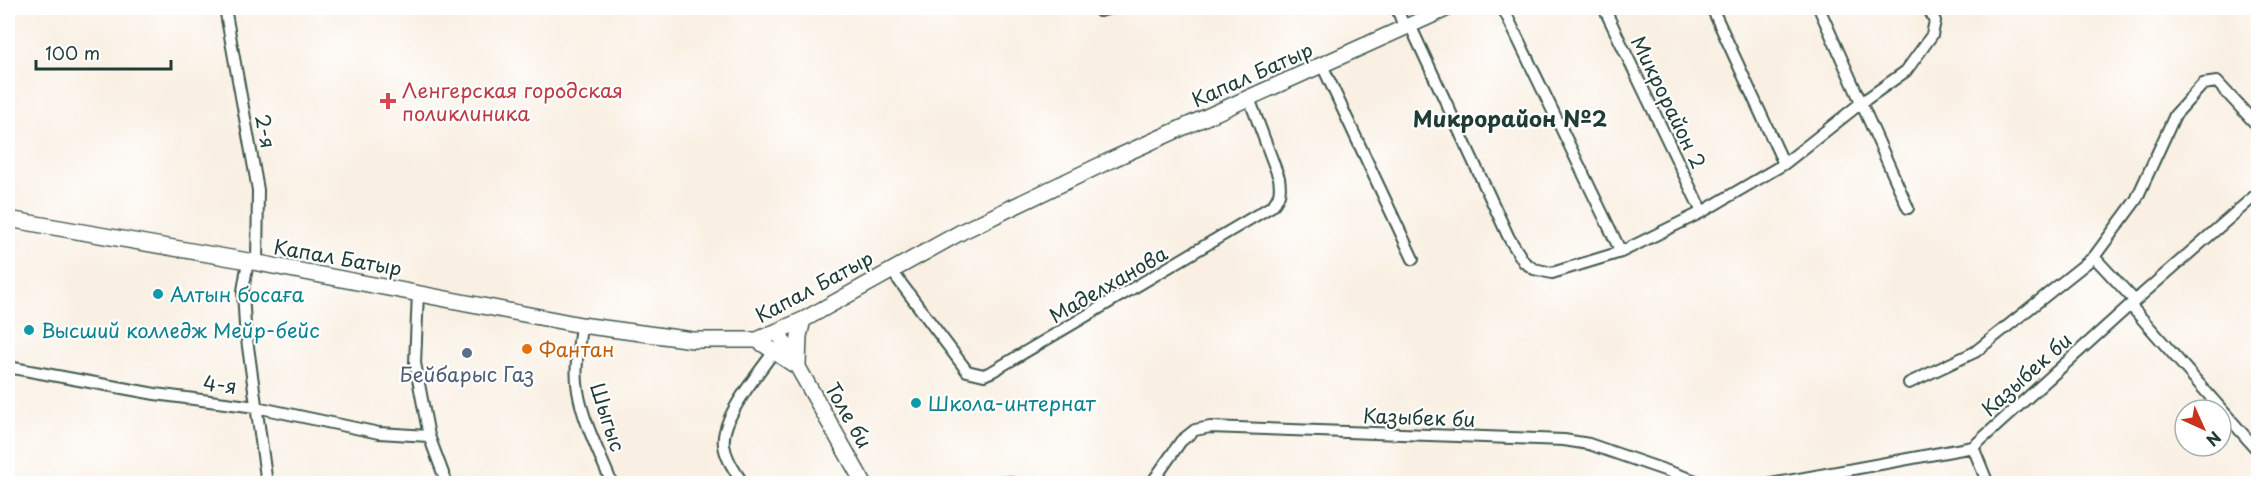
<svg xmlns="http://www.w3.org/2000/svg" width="2266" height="491" font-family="'Playpen Sans',sans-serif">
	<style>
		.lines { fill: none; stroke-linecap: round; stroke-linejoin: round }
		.minor-casing { stroke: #40584e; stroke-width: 14 }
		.secondary-casing { stroke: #40584e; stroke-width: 18 }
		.minor { stroke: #fff; stroke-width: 10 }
		.secondary { stroke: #fff; stroke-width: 15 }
		.health-dot { fill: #e0444e; stroke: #fff; stroke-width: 2 }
		.culture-dot { fill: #0f9aa8; stroke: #fff; stroke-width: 2 }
		.food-dot { fill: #e8710a; stroke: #fff; stroke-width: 2 }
		.service-dot { fill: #5c6f8a; stroke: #fff; stroke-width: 2 }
		.labels { text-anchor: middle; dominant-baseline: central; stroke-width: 4.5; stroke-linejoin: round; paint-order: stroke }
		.street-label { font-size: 20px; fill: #1f3d34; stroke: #fff }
		.health-label { font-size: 20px; fill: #be3a42; stroke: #fff; text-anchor: start }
		.culture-label { font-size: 20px; fill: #0d838f; stroke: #fff; text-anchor: start }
		.food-label { font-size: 20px; fill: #c56008; stroke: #fff; text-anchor: start }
		.service-label { font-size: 20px; fill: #4e5e75; stroke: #fff }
		.quarter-label { font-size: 22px; font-weight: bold; fill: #1f3d34; stroke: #fff }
	</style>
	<rect width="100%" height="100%" fill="#fff"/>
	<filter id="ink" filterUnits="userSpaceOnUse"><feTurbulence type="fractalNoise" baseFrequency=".0167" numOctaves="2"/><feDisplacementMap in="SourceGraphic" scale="12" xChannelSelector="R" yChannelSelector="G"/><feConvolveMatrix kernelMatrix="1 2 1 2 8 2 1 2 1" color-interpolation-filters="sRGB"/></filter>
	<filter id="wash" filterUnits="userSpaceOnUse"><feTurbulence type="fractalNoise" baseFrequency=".008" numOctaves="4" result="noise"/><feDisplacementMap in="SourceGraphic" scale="24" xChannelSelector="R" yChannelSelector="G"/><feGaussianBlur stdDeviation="1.35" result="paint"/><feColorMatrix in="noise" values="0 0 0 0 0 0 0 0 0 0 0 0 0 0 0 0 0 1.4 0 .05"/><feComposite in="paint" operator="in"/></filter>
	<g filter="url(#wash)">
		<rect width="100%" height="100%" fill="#f9f0e3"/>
	</g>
	<g filter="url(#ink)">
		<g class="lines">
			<!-- minor casing -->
			<g class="minor-casing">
				<path id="minor" d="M225 8 258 190 257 263
					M1098 8 1100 11 1110 8
					M1397 8 1404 27
					M1503 8 1621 252
					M1604 8 1702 212
					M1712 8 1784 164
					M1819 8 1908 208
					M1410 25 1509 238 1524 262 1534 269 1552 273 1621 252 1702 212 1784 164 1861 103 1906 71 1932 35 1935 21 1928 8
					M1322 65 1413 259
					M2094 257 2135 301
					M248 261 243 291 245 325 267 484
					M891 270 967 371 984 375 993 371 1272 206C1280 197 1281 190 1279 178L1249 98
					M2257 287 2258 289
					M418 293 415 363 429 436 447 484
					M2130 305 2258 451
					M581 325C579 346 574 369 578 391 583 422 600 454 612 484
					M8 367 155 394 256 407 379 433 429 436
					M1909 383 1975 352 2094 257 2136 200 2175 115 2203 84 2217 82 2254 122 2258 119
					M1973 447 1988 484
					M743 484C736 472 726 460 724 445 720 418 759 373 775 350
					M1008 484 1009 482
					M1151 484 1181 441 1195 430 1210 427 1564 440 1589 444 1705 484
					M1771 484 1973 447 2130 305 2258 193"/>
			</g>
			<!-- secondary casing -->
			<g class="secondary-casing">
				<path id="secondary" d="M8 219 248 261 581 325 693 340H757L803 320 963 231 1113 159 1448 8
					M778 332 864 484
					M757 340 793 364
					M798 365 799 336 803 320"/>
			</g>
			<!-- minor -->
			<use href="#minor" class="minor"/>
			<!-- secondary -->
			<use href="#secondary" class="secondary"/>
		</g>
	</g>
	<!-- markers -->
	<path class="health-dot" d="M385 92h6v6h6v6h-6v6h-6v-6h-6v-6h6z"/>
	<g class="culture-dot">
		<circle cx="158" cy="294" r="6"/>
		<circle cx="29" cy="330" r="6"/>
		<circle cx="916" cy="403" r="6"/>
	</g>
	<circle class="food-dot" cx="527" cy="349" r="6"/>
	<circle class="service-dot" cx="467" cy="353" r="6"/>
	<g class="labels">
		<!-- street labels -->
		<g class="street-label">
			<text transform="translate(1252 74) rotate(-24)">Капал Батыр</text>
			<text transform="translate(1669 102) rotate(64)">Микрорайон 2</text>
			<text transform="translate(266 131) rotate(79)">2-я</text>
			<text transform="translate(338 257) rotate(10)">Капал Батыр</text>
			<text transform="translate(1108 284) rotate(-30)">Маделханова</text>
			<text transform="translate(814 286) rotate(-28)">Капал Батыр</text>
			<text transform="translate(2026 374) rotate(-42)">Казыбек би</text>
			<text transform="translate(220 384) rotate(7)">4-я</text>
			<text transform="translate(849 415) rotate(60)">Толе би</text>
			<text transform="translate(608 417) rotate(72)">Шыгыс</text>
			<text transform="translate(1419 417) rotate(2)">Казыбек би</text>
		</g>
		<!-- health labels -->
		<g class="health-label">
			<text x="402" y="90">Ленгерская городская<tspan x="402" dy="23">поликлиника</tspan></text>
		</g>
		<!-- culture labels -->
		<g class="culture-label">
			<text x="170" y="294">Алтын босаға</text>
			<text x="41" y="330">Высший колледж Мейр-бейс</text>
			<text x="928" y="403">Школа-интернат</text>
		</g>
		<!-- food labels -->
		<g class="food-label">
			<text x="539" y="349">Фантан</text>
		</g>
		<!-- service labels -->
		<g class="service-label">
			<text x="467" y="374">Бейбарыс Газ</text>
		</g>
		<!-- quarter labels -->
		<g class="quarter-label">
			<text x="1510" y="117">Микрорайон №2</text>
		</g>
	</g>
	<!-- margin -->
	<rect width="2266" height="491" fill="none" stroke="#fff" stroke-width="30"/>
	<!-- north arrow -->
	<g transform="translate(2203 428) rotate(135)"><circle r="28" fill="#ffffff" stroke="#a5b1ae" stroke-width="1.5"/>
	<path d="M0-4.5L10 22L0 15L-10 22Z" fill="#c8321e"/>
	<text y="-9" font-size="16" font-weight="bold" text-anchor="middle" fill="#1f3d34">N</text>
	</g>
	<!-- scale -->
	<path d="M36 60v9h135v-9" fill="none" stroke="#1f3d34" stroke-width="3"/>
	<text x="45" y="60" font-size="18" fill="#1f3d34" stroke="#ffffff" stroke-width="4.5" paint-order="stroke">100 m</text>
</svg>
